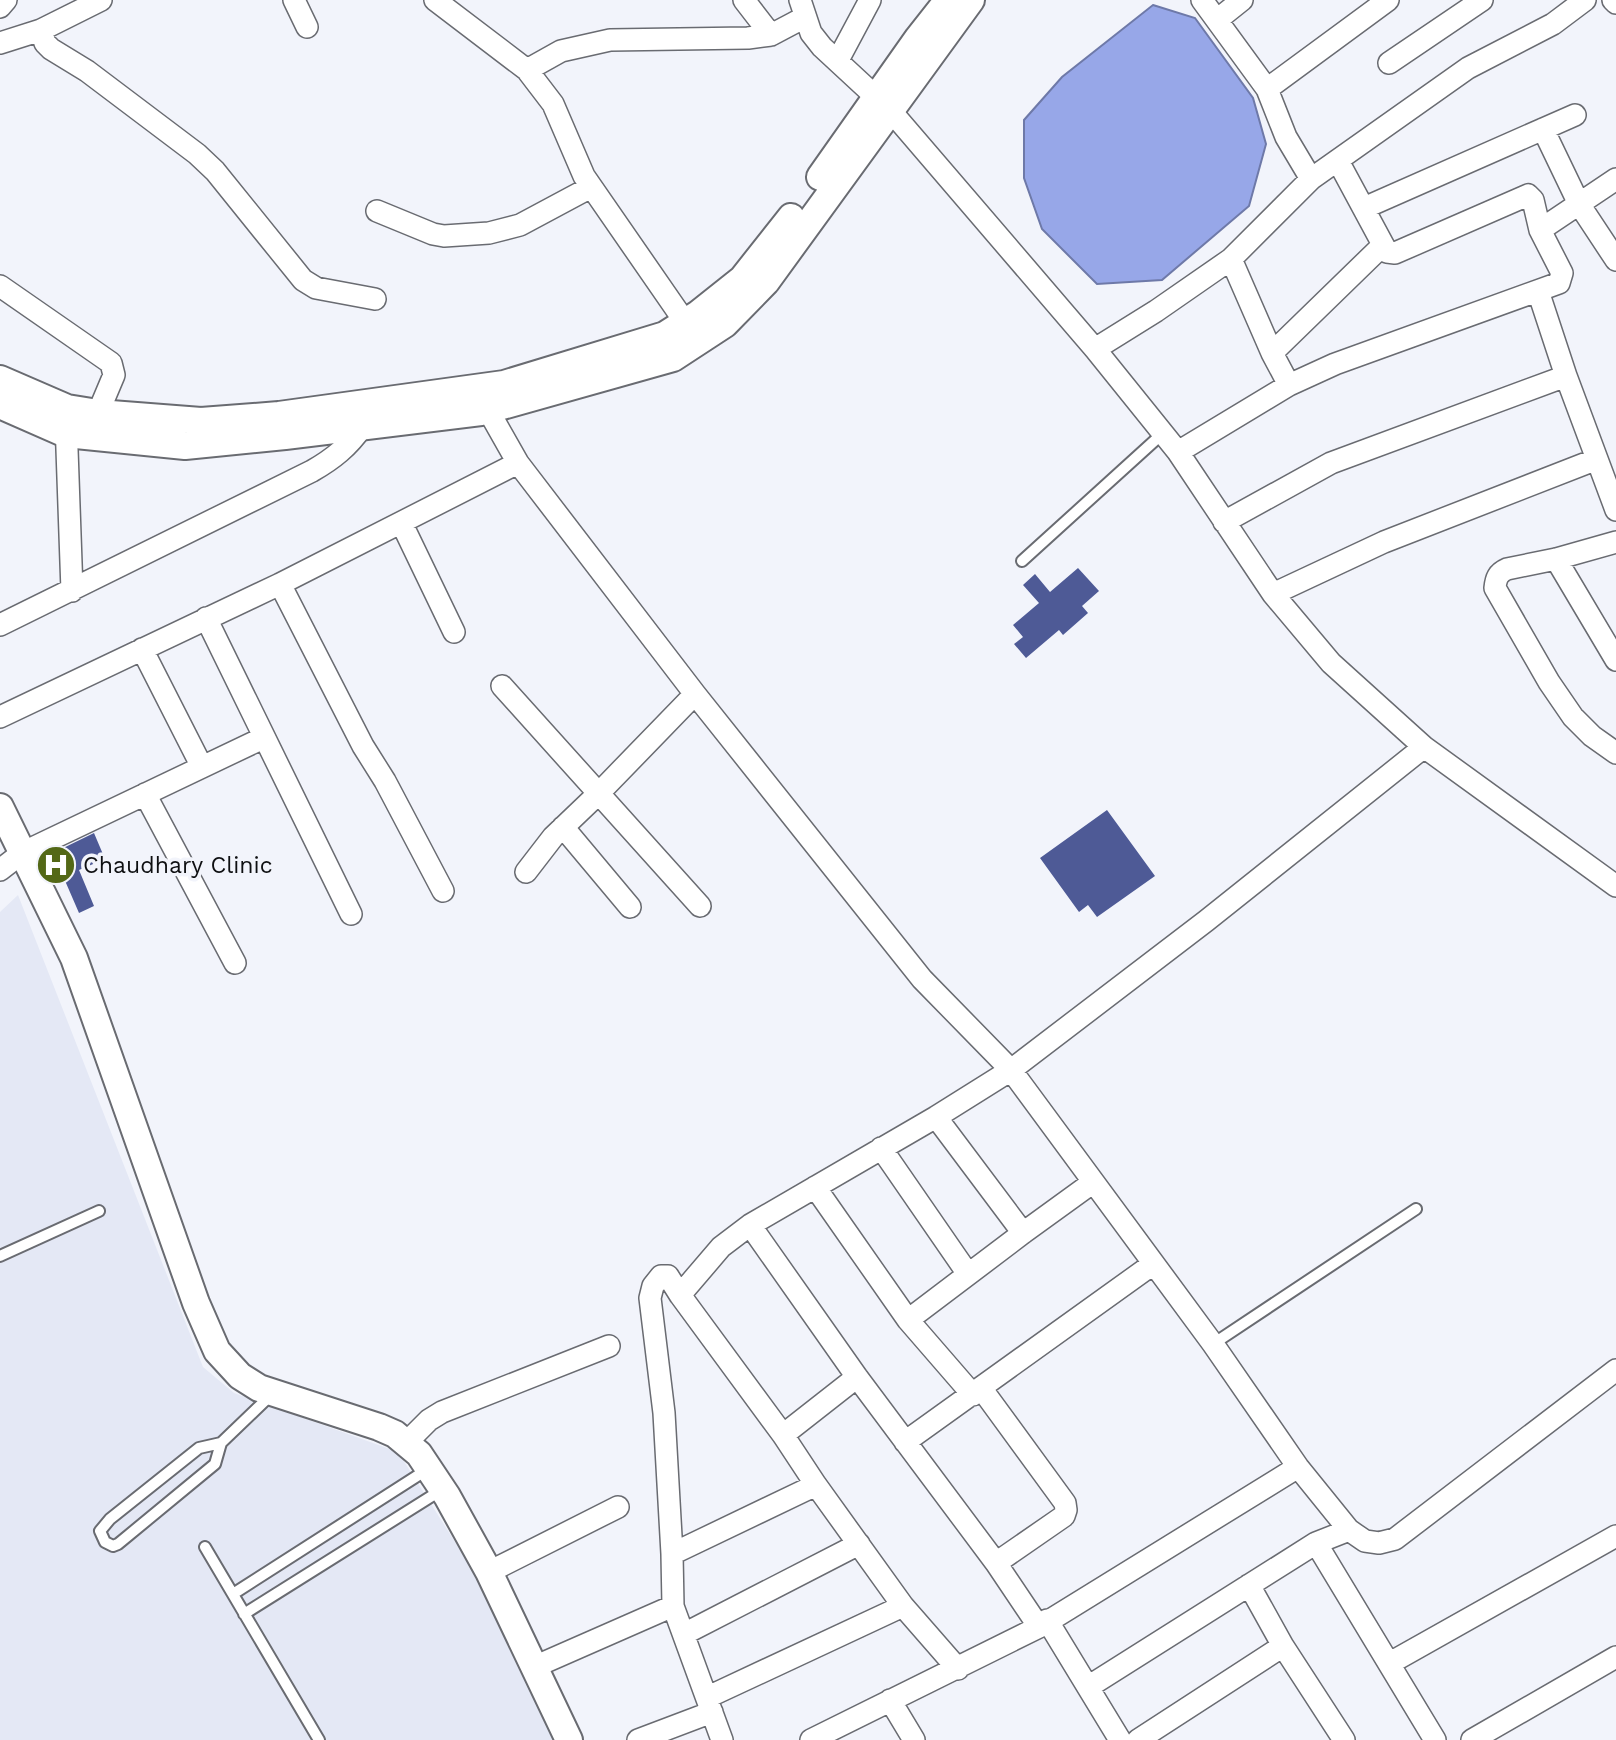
<svg xmlns="http://www.w3.org/2000/svg" width="1616" height="1740" font-family="'Work Sans',sans-serif">
	<style>
		.built { fill: #e4e8f5 }
		.water { fill: #97a7e8; stroke: #6e79a8; stroke-width: 2 }
		.building { fill: #4e5a96 }
		.lines { fill: none; stroke-linecap: round; stroke-linejoin: round }
		.service-casing { stroke: #696b71; stroke-width: 14 }
		.minor-casing { stroke: #696b71; stroke-width: 24 }
		.tertiary-casing { stroke: #696b71; stroke-width: 30 }
		.service { stroke: #fff; stroke-width: 10 }
		.minor { stroke: #fff; stroke-width: 21 }
		.tertiary { stroke: #fff; stroke-width: 26 }
		.labels { text-anchor: middle; dominant-baseline: central; stroke-width: 7; stroke-linejoin: round; paint-order: stroke }
		.poi-label { font-size: 23px; fill: #0e0f11; stroke: #f2f4fb; text-anchor: start }
	</style>
	<rect width="100%" height="100%" fill="#f2f4fb"/>
	<!-- built -->
	<path class="built" d="M18 895 203 1367 234 1393 398 1452 476 1575 555 1740H0V912Z"/>
	<!-- water -->
	<path class="water" d="M1153 5 1195 18 1253 98 1266 144 1249 206 1162 280 1097 284 1042 229 1024 178V120L1062 77Z"/>
	<!-- building -->
	<path class="building" d="M1078 568 1099 591 1082 606 1088 613 1063 635 1059 630 1026 658 1014 644 1023 637 1013 625 1039 603 1023 585 1035 574 1050 592Z
		M1107 810 1155 876 1097 917 1088 905 1079 912 1040 858Z
		M94 833 105 859 79 870 94 906 79 913 53 853Z"/>
	<g class="lines">
		<!-- service casing -->
		<g class="service-casing">
			<path id="service" d="M1022 561 1162 434
				M0 1256 99 1211
				M1213 1344 1416 1209
				M221 1443 215 1464 118 1544 113 1546 105 1542 100 1531 110 1519 199 1448Z
				M221 1443 271 1395
				M205 1547 319 1740
				M233 1594 428 1469
				M244 1614 443 1489"/>
		</g>
		<!-- minor casing -->
		<g class="minor-casing">
			<path id="minor" d="M294 0 307 27
				M435 0 527 70 553 104 584 176 685 322
				M744 0 771 35
				M800 0 811 33 822 47 890 110 1095 349 1178 452 1273 594 1331 663 1424 747 1616 886
				M1202 0 1267 89 1286 137 1311 179
				M1613 0 1616 3
				M0 7 6 0
				M1217 20 1242 0
				M41 30 45 43 51 49 87 71 197 154 215 171 303 280 316 288 375 299
				M0 43 41 30 101 0
				M838 60 870 0
				M1389 63 1482 0
				M527 70 561 51 610 40 748 38 771 35 805 17
				M1267 89 1388 0
				M1543 129 1579 204 1616 260
				M1364 208 1575 115
				M377 211 433 234 444 236 489 233 520 225 591 187
				M1540 230 1616 179
				M1231 259 1272 353 1289 385
				M0 286 111 363 114 375 98 413
				M1538 291 1566 376 1616 510
				M1095 349 1156 311 1231 259 1311 179 1468 68 1553 24 1585 0
				M1272 353 1382 246
				M485 396 488 410 518 463 695 694 922 979 1011 1070 1213 1344 1298 1467 1349 1530 1365 1541 1379 1543 1395 1539 1616 1370
				M66 421 72 591
				M1178 452 1289 385 1335 364 1559 283 1562 273 1540 230 1533 200 1528 195 1395 253 1387 252 1338 161
				M1224 522 1331 463 1566 376
				M402 524 454 632
				M1616 542 1556 559 1507 569C1498 573 1496 578 1495 588L1549 682 1573 717 1592 736 1616 753
				M1556 559 1616 660
				M280 584 363 746 385 781 443 891
				M1273 594 1384 542 1597 459
				M206 618 351 914
				M0 625 312 471C333 459 348 447 362 427
				M142 649 202 767
				M502 686 700 906
				M0 717 280 584 518 463
				M145 794 235 963
				M563 827 630 907
				M0 870 22 853 263 738
				M526 872 553 837 599 793 695 694
				M936 1117 1023 1233
				M881 1148 968 1274
				M815 1187 908 1320 973 1395
				M750 1225 857 1377 996 1563 1039 1627
				M680 1295 721 1247 750 1225 936 1117 1011 1070 1206 921 1424 747
				M908 1320 1023 1233 1092 1183
				M981 1388 1065 1503 1066 1510 1064 1516 996 1563
				M783 1435 857 1377
				M407 1442 429 1420 442 1412 609 1346
				M905 1442 1153 1264
				M1316 1543 1435 1740
				M672 1554 816 1485
				M489 1572 618 1507
				M1249 1585 1283 1646 1344 1740
				M1047 1620 1120 1740
				M684 1634 859 1544
				M1390 1663 1616 1536
				M534 1667 673 1606
				M1088 1687 1316 1543 1349 1530
				M708 1697 903 1606
				M890 1700 914 1740
				M638 1740 712 1712
				M722 1740 673 1606 672 1554 664 1413 650 1298 653 1286 661 1276H668L680 1295 783 1435 816 1485 903 1606 958 1669
				M811 1740 1039 1627 1298 1467
				M1138 1740 1283 1646
				M1472 1740 1616 1657"/>
		</g>
		<!-- tertiary casing -->
		<g class="tertiary-casing">
			<path id="tertiary" d="M820 177 918 38 948 0
				M0 379 67 408 98 413 201 421 279 415 504 384 665 335 698 314 742 279 791 217
				M0 405 66 434 185 446 285 436 481 412 673 358 725 324 766 282 971 0
				M0 807 74 958 196 1303 217 1351 240 1376 259 1388 379 1427 395 1434 419 1454 447 1496 489 1572 569 1740"/>
		</g>
		<!-- service -->
		<use href="#service" class="service"/>
		<!-- minor -->
		<use href="#minor" class="minor"/>
		<!-- tertiary -->
		<use href="#tertiary" class="tertiary"/>
	</g>
	<!-- icons -->
	<defs>
		<g id="hospital-disc" transform="scale(2.0125)"><circle r="9.5" fill="#536816" stroke="#f2f4fb"/><path d="M-5-5h3v3.5h4V-5h3V5h-3V1.5h-4V5h-3Z" fill="#fff"/></g>
	</defs>
	<g fill-rule="evenodd">
		<use href="#hospital-disc" x="56" y="865"/>
	</g>
	<g class="labels">
		<!-- poi labels -->
		<g class="poi-label">
			<text x="83" y="865">Chaudhary Clinic</text>
		</g>
	</g>
</svg>
